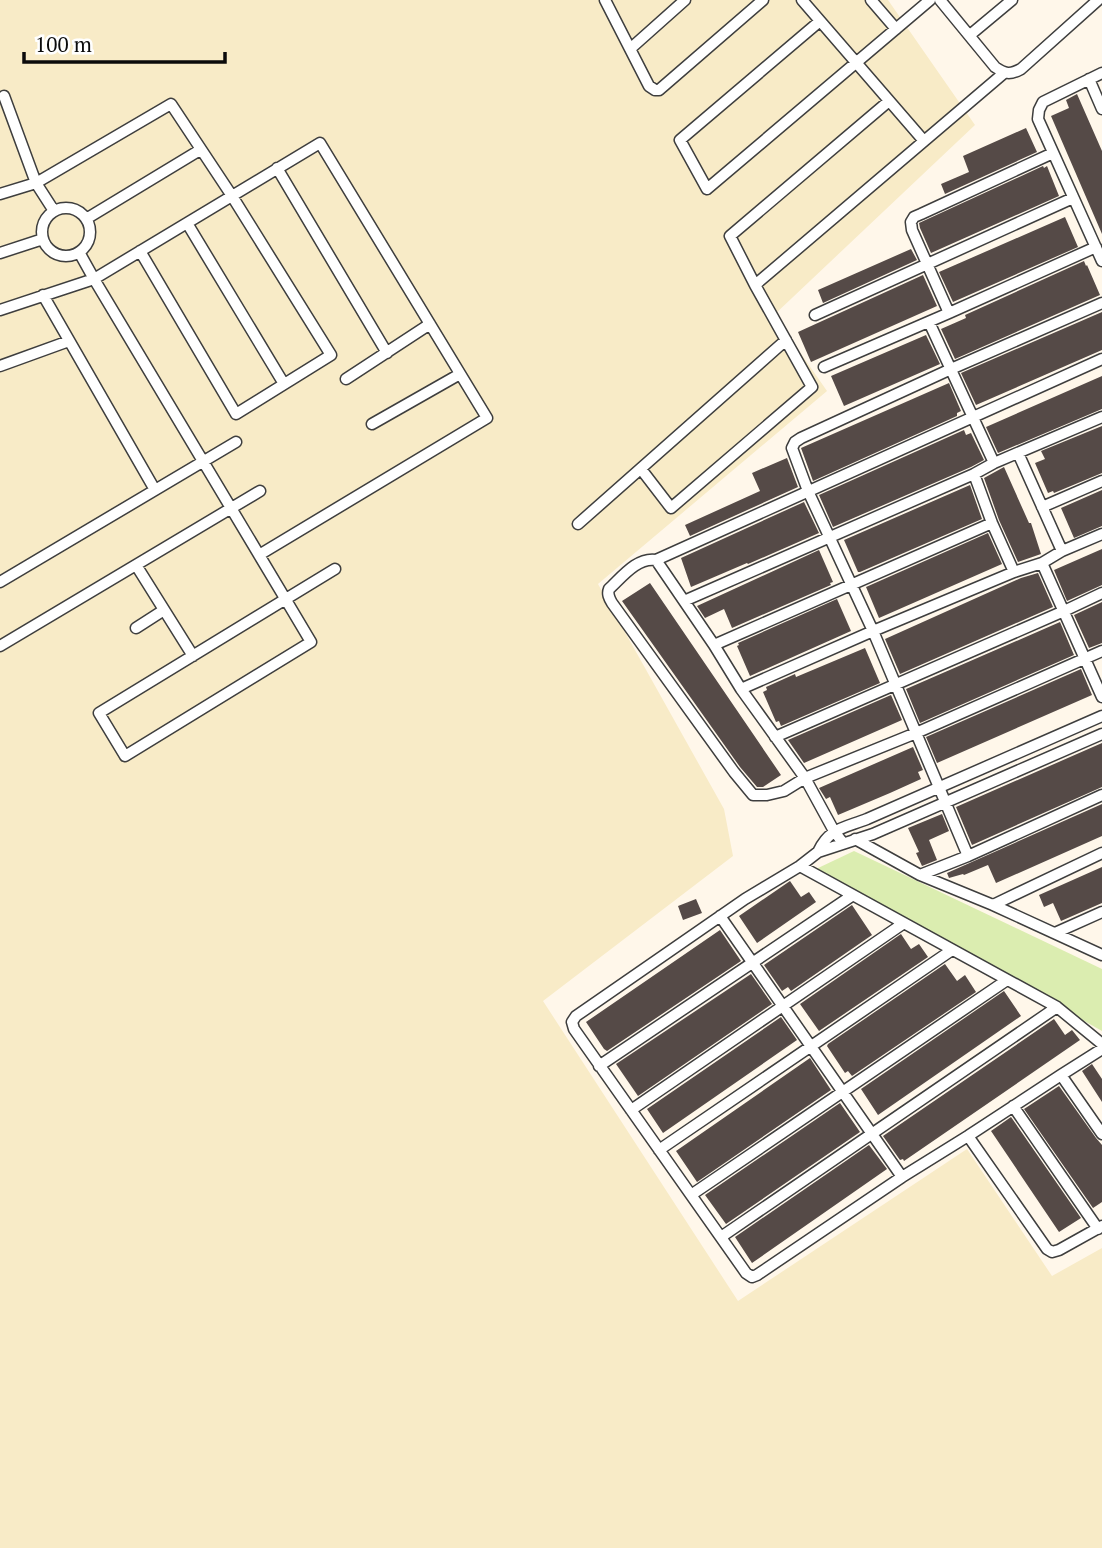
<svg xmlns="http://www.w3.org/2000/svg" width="1102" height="1548" font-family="'PT Serif',serif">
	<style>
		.farmland { fill: #f8ebc7 }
		.green { fill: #dbedb0 }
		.building { fill: #554a47 }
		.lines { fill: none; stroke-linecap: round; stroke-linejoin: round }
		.minor-casing { stroke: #3e3e3e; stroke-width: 13 }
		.minor { stroke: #fff; stroke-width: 10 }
	</style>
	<rect width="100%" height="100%" fill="#fff7ea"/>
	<!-- farmland -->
	<path class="farmland" d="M0 0H888L975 125 774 315 827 391 598 584 724 809 733 856 543 1001 738 1301 967 1149 1052 1276 1102 1248V1548H0Z"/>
	<!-- green -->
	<path class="green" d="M854 851 1102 969V1031L816 869Z"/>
	<!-- building -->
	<path class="building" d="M1077 94 1102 151V234L1051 116 1069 108 1066 100Z
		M1026 128 1037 152 945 194 941 184 969 172 963 156Z
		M1043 166 1044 168 1047 166 1059 196 931 253 920 228 919 223Z
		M1065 217 1078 247 953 302 939 272Z
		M911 249 917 260 823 303 818 290Z
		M1084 261 1086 266 1087 265 1100 295 955 359 941 329 966 318 965 315Z
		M923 275 937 306 811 362 798 332Z
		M1102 312V350L976 405 961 373Z
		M926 335 940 364 844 406 831 376Z
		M1102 376V409L998 453 986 427Z
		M949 383 961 411 957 413V416L813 481 801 448Z
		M1102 426V473L1054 493 1053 491 1048 493 1035 463 1045 459 1041 451Z
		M964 430 966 435 971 433 984 460 971 467 833 527 819 495Z
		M787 458 798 487 690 536 685 525 760 491 752 473Z
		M1004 467 1029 523H1031L1041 554 1018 562 999 520 984 478Z
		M970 485 982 519 860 572H858L844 540Z
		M1102 490V526L1074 538 1061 508Z
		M804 502 819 533 748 564 747 563 691 587 681 558Z
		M988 533 1002 564 879 618 866 587Z
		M1102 549V585L1067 601 1054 570Z
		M819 550 833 582 830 583 831 585 732 628 724 609 705 618 697 606Z
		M1038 573 1053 607 900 674 885 639 1021 578Z
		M650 583 781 775 763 787H757L740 767 622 601Z
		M837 599 851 631 750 676 737 646 739 645 738 643Z
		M1102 602V643L1089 648 1074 615Z
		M1060 622 1074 655 920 723 906 689Z
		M865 648 880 683 781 726 779 721 776 722 763 692 767 690 766 687 795 674 796 677Z
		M1081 669 1092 695 937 763 926 737Z
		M891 695 902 720 820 756 804 763 788 740Z
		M1102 743V787L972 845 956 807Z
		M913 747 923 770 918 772 921 779 890 793 838 815 830 797 826 799 819 788Z
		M1102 804V836L996 883 988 865 964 875 963 874 949 878 947 873Z
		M942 814 949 831 929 840 937 860 922 866 916 853 919 852 908 828Z
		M1102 867V903L1061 921 1053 903 1044 907 1039 895Z
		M790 881 801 897 809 892 816 902 757 943 739 916Z
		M696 899 702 913 683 920 678 906Z
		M852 905 872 935 791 991 788 987 782 991 764 965Z
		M720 930 741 961 607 1051 604 1049 586 1022Z
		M901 934 911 949 919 944 928 957 819 1031 800 1004Z
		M945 964 957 981 965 975 976 992 852 1076 848 1071 845 1073 827 1046 828 1044Z
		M751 974 772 1004 638 1096 616 1064Z
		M1004 991 1021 1016 878 1115 861 1089Z
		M781 1017 797 1040 663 1133 647 1109Z
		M1054 1019 1065 1035 1072 1030 1080 1040 904 1161 903 1159 900 1160 883 1136Z
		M810 1058 831 1090 697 1182 676 1151Z
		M1092 1064 1102 1079V1102L1082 1071Z
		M1059 1086 1096 1138 1102 1145V1202L1093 1208 1024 1109Z
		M840 1103 860 1132 726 1224 705 1195Z
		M1011 1117 1081 1218 1059 1232 991 1131Z
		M869 1145 887 1169 752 1263 735 1237Z"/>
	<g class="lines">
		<!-- minor casing -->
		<g class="minor-casing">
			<path id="minor" d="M605 0 649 86 655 90H659L763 0
				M802 0 924 141
				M871 0 896 29
				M940 0 995 67C1005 74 1010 75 1021 69L1098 0
				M820 21 680 140 707 189 930 0
				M970 35 1012 0
				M630 49 685 0
				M1102 73 1043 102 1039 110 1038 119 1102 261
				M1089 79 1102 109
				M277 168 387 353
				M0 194 36 183 4 96
				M42 232a24 24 0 1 1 48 0a24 24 0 1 1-48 0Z
				M54 211 36 183 171 104 232 196 331 355 236 414 140 251
				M86 219 200 150
				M187 223 284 384
				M79 252 94 279 286 600 311 642 125 756 99 713 335 569
				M0 253 43 239
				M755 285 1004 73
				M43 295 155 490
				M0 310 94 279 320 143 487 418 259 555
				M949 313 912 230 911 222 914 217 921 214 1053 153
				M815 315 1073 198
				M929 322 994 463
				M1102 359 656 560C637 557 622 577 609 589 607 594 609 598 612 603L734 772 753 795H767L784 791 805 778 916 733 1102 651
				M0 366 69 341
				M824 367 949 313 1096 247
				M346 379 430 324
				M372 424 460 374
				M1018 453 1062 551
				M641 469 671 508 812 387 755 285 730 236 889 101
				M974 474 992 523 1014 572
				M1042 507 1102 481
				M578 524 786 340
				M656 560 714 645 741 689 805 778 834 831 843 843
				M1042 563 1102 697
				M136 565 193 656
				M0 582 236 442
				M684 601 974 474 994 463 1102 417
				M136 628 164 610
				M714 645 992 523
				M0 646 260 491
				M741 689 873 631 1014 572 1042 563 1062 551 1102 534
				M1102 734 873 834 818 852 800 866 745 899 576 1016 572 1022 574 1029 746 1273 752 1277 757 1275 902 1177 968 1136 1061 1075 1102 1049
				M775 737 1064 611 1102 593
				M855 839 920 875 993 905 1102 955
				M818 852C829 828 844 828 867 819L1102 716
				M968 856 873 631 808 491 792 448 795 442 801 438 951 369 1102 303
				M800 866 1057 1007 1102 1044
				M920 875 968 856 1102 795
				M993 905 1102 853
				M720 916 902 1177
				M1055 933 1102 912
				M599 1066 853 895
				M1061 1075 1102 1134
				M1013 1106 1098 1229
				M631 1110 904 923
				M968 1136 1047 1249 1052 1252 1059 1250 1102 1226
				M659 1150 952 950
				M691 1195 1007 980
				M721 1237 1057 1007"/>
		</g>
		<!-- minor -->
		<use href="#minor" class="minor"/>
	</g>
	<!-- scale -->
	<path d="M24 52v10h201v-10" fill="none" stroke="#0b0b0b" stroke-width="3.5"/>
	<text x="35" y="52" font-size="21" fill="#0b0b0b" stroke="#ffffff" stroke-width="5" paint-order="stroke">100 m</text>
</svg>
